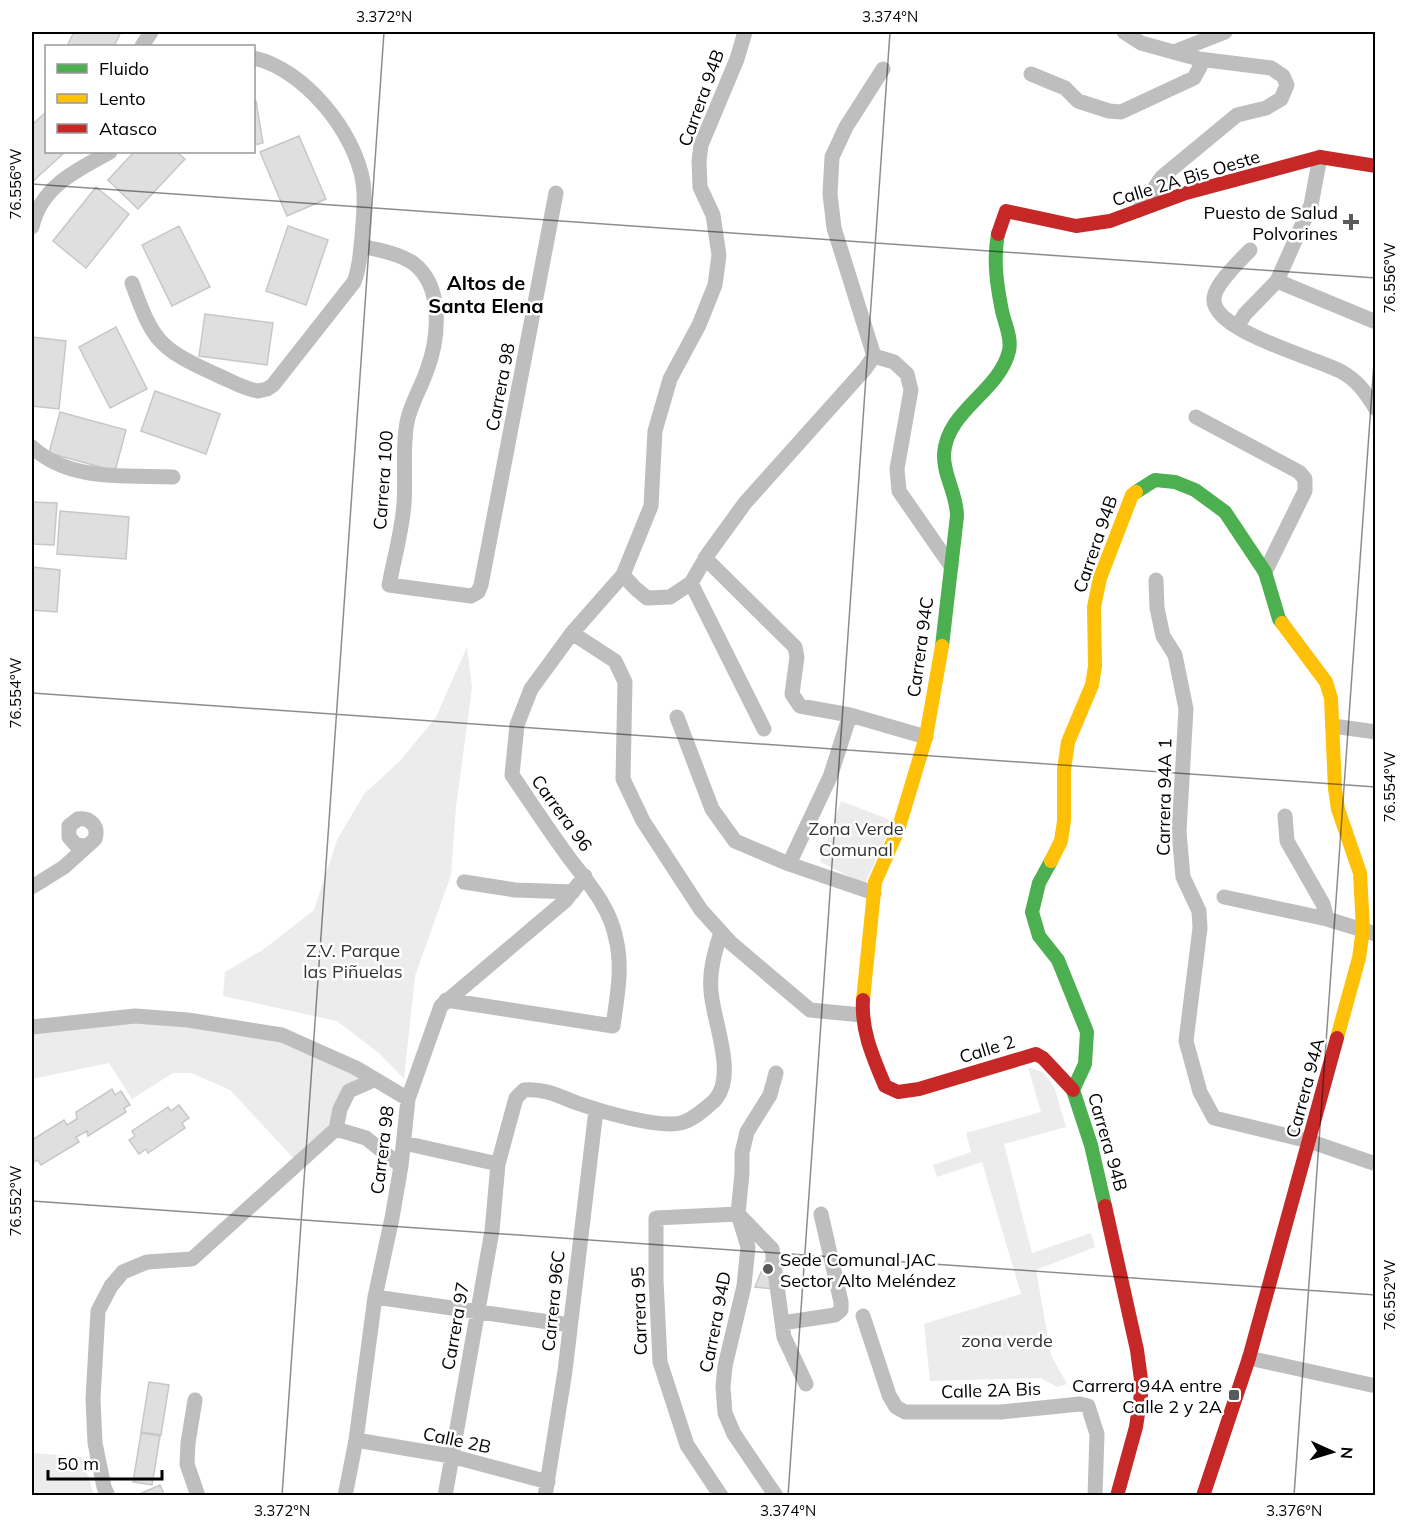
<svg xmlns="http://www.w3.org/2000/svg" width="1407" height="1527" font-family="Mulish,sans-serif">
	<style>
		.green { fill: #ececec }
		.building { fill: #dfdfdf; stroke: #c7c7c7; stroke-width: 1.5 }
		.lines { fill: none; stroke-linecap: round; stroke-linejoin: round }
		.street { stroke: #bebebe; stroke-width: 15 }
		.fast { stroke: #4caf50; stroke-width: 14 }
		.slow { stroke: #ffc107; stroke-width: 14 }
		.jam { stroke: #c62828; stroke-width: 14 }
		.ticks { fill: none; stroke: #000; stroke-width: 1.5; stroke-opacity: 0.45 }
		.poi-dot { fill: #595959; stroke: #fff; stroke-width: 2 }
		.labels { text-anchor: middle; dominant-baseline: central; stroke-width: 5; stroke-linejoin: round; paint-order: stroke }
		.street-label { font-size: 18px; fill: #000; stroke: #fff }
		.poi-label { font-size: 18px; fill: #000; stroke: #fff; text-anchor: end }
		.park-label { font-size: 18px; fill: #333; stroke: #fff }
		.neighbourhood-label { font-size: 20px; font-weight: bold; fill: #000; stroke: #fff }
		.neatline { fill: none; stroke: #000; stroke-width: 2 }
		.ticks-label { font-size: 15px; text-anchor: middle; fill: #000 }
	</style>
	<rect width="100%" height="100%" fill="#fff"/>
	<!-- green -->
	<path class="green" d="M467 647 472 688 456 807 451 875 415 976 404 1079 379 1053 337 1021 223 996 225 972 264 949 314 910 337 840 364 794 400 761 436 717Z
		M841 801 893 821 865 884 820 862Z
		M128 1020 281 1037 371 1080 349 1089 334 1128 297 1162 230 1090 191 1073H173L132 1099 109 1063 32 1079V1030Z
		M1028 1067 1042 1072 1054 1086 1066 1127 1004 1144 1032 1253 1091 1233 1095 1247 1036 1270 1051 1355 1067 1384 1057 1387 1041 1378 930 1381 924 1324 1021 1294 982 1162 937 1177 933 1165 971 1152 966 1133 1041 1112Z
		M32 1453 82 1457 94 1495H32Z"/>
	<!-- building -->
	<path class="building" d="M74 32H121L114 46H67Z
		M256 101 263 143 254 145V102Z
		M46 112V152H65L32 182V125Z
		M299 136 326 199 287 216 260 152Z
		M134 152H177L185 159 138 209 108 180Z
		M96 187 129 214 86 268 53 241Z
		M179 226 210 287 172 306 142 245Z
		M288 226 328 240 306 305 266 291Z
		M205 314 273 323 267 365 199 356Z
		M116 327 147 389 110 408 79 347Z
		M32 337 66 341 59 409 32 406Z
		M155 391 220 414 206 454 141 431Z
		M60 412 126 430 115 471 49 453Z
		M32 502 57 503 54 545 32 544Z
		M60 511 129 517 126 559 57 554Z
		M32 567 60 570 57 612 32 610Z
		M112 1089 115 1095 121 1091 130 1105 124 1108 126 1112 88 1136 87 1131 76 1137 79 1142 41 1165 38 1160 34 1162 32 1158V1140L64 1120 67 1125 77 1119 76 1112Z
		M179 1105 189 1118 182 1123 185 1128 148 1153 146 1149 139 1154 129 1140 135 1136 132 1131 168 1107 171 1111Z
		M770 1250 775 1289 755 1287Z
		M149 1382 169 1385 161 1435 141 1432Z
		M141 1433 160 1436 152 1485 133 1482Z
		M160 1485 165 1496H143L142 1493Z"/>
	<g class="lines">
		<!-- street -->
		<path class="street" d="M1124 32 1141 43 1199 59 1271 68 1283 76 1287 85 1281 99 1266 108 1237 115 1162 177 1139 210
			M142 46 151 32
			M1174 52 1225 32
			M1031 74 1065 88 1078 101 1109 111 1121 112 1194 78 1200 67 1199 59
			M32 227C41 186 76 171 110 152
			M361 246C378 250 398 253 413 263 444 286 439 338 427 370 421 388 411 403 407 422 402 449 406 476 404 504 402 531 394 559 389 585L471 596 478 592 481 585 556 193
			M1250 250C1240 261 1215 284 1214 298 1210 331 1317 358 1342 372 1359 382 1365 392 1376 409
			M1277 281 1376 322
			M132 283C153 341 158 348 215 374 229 380 244 389 258 391L267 389 273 385 354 282C360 268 360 253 362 237 363 219 366 201 363 182 355 132 304 69 254 58
			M1237 327 1245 314 1277 281 1311 205 1320 157
			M874 356 834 228 830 194 832 157 846 127 883 69
			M874 356 894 362 907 374 911 390 897 469 899 491 951 566
			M1196 417 1299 472 1305 479V491L1265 572
			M32 447C70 482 125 475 173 477
			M705 558 795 647 797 657 792 694 800 706 850 715 926 737
			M623 575 635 588 647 598 670 597 691 583 708 554 745 503 865 369 874 356
			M1156 580 1157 608 1163 636 1175 655 1186 709 1179 832 1183 877 1199 911 1200 928 1186 1041 1200 1092 1214 1118 1309 1141 1376 1164
			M691 583 764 729
			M572 633 615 661 625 682 623 779 643 821 701 910 731 943 810 1010 862 1015
			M677 717 712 809 735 841 789 864 874 893
			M1333 726 1376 732
			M1285 816 1287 841 1323 904 1327 919
			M789 864 830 777 850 715
			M464 882 515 890 573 892
			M32 887 64 867 95 839C99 826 90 817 78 819L69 826V837L76 845 86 846
			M1224 897 1327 919 1376 934
			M446 1000 613 1026C617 997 623 968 616 939 610 907 589 884 570 859 550 832 531 803 512 775L517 725 531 689 572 633 623 575 651 506 655 431 670 379 699 325 715 285 719 255 713 215 700 187 699 161 701 145 737 59 745 32
			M32 1027 135 1016 188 1020 282 1035 356 1068 408 1099
			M776 1073 770 1095 747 1132 742 1153V1173L738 1214 748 1247 744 1286 725 1366 723 1387 725 1413 734 1434 776 1496
			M336 1129 366 1138 401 1166
			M404 1143 498 1164
			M740 1216 772 1249 784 1337 806 1384
			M375 1297 570 1325
			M863 1316 889 1395 896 1407 905 1412H1001L1080 1404 1088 1406 1097 1434 1095 1496
			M782 1323 835 1315 841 1310V1302L821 1214
			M1249 1358 1376 1386
			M195 1400 188 1443 187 1464 198 1496
			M356 1440 451 1456 548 1482
			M108 1496 104 1487 95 1443 93 1399 98 1311 111 1286 123 1272 147 1262 192 1259 336 1129 340 1109 349 1091 374 1080
			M345 1496 356 1440 375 1297 392 1218 401 1166 408 1099 441 1006 565 901 585 876
			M445 1496 492 1231 498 1164 516 1098 524 1090C544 1088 559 1096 577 1103 600 1111 662 1130 684 1122 695 1118 705 1109 714 1101 738 1076 713 1022 711 991 709 970 715 952 721 932
			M545 1496 565 1371 596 1110
			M721 1496 687 1445 660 1362 656 1279V1218L738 1214"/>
		<!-- fast -->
		<path class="fast" d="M1136 492 1155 480 1175 482 1195 490 1225 512 1265 572 1279 619 1282 623
			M942 646 957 516C957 494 943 475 944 454 947 410 999 392 1009 351 1012 338 1005 324 1002 311 997 286 993 260 998 234
			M1051 861 1039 883 1032 912 1039 936 1058 960 1087 1032 1085 1064 1073 1090 1091 1145 1105 1206"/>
		<!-- slow -->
		<path class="slow" d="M1282 623 1326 682 1331 698 1335 789 1338 809 1360 873 1363 929 1359 958 1337 1038
			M1051 861 1061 841 1064 821V770L1068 742 1092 685 1095 666 1094 607 1100 578 1132 495 1136 492
			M863 1000 875 882 898 830 926 737 942 646"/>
		<!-- jam -->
		<path class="jam" d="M998 234 1006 211 1076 226 1110 221 1186 193 1320 157 1376 166
			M863 1000C861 1031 873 1057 885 1086L898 1092 919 1089 1036 1054 1043 1058 1073 1090
			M1105 1206 1137 1350 1142 1387 1136 1427 1117 1496
			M1203 1496 1249 1358 1337 1038"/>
	</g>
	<!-- ticks -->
	<path class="ticks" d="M32 184 1376 278M32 693 1376 787M32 1201 1376 1295M282 1496 384 32M788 1496 890 32M1294 1496 1376 334"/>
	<!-- markers -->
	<g class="poi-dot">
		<path d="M1348 213h6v6h6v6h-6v6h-6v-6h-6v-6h6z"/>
		<circle cx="768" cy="1269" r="6"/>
		<rect x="1228" y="1389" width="12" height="12" rx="3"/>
	</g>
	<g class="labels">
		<!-- street labels -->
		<g class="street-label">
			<text transform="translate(701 98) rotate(-70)">Carrera 94B</text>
			<text transform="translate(1186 178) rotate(-17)">Calle 2A Bis Oeste</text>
			<text transform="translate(500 387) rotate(-79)">Carrera 98</text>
			<text transform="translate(383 480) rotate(-86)">Carrera 100</text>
			<text transform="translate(1095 544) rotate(-71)">Carrera 94B</text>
			<text transform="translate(920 647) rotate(-82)">Carrera 94C</text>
			<text transform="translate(1164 797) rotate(-89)">Carrera 94A 1</text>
			<text transform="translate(562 813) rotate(54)">Carrera 96</text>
			<text transform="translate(987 1049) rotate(-17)">Calle 2</text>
			<text transform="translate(1305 1088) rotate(-75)">Carrera 94A</text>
			<text transform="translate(1108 1142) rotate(74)">Carrera 94B</text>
			<text transform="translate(382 1150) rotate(-83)">Carrera 98</text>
			<text transform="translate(553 1301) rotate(-84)">Carrera 96C</text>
			<text transform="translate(639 1311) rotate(-92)">Carrera 95</text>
			<text transform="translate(715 1322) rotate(-79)">Carrera 94D</text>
			<text transform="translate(455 1326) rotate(-80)">Carrera 97</text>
			<text transform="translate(991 1390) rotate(-2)">Calle 2A Bis</text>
			<text transform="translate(457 1440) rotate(12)">Calle 2B</text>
		</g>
		<!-- poi labels -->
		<g class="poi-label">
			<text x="1338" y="212">Puesto de Salud<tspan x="1338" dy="21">Polvorines</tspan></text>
			<text x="780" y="1259" text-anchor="start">Sede Comunal JAC<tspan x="780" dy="21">Sector Alto Meléndez</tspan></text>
			<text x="1222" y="1385">Carrera 94A entre<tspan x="1222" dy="21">Calle 2 y 2A</tspan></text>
		</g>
		<!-- park labels -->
		<g class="park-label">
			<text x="856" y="828">Zona Verde<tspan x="856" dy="21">Comunal</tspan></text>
			<text x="353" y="950">Z.V. Parque<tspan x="353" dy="21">las Piñuelas</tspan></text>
			<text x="1007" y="1340">zona verde</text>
		</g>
		<!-- neighbourhood labels -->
		<g class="neighbourhood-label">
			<text x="486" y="282">Altos de<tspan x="486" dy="23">Santa Elena</tspan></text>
		</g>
	</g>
	<!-- border -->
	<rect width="1407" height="1527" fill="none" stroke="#ffffff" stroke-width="66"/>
	<!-- legend -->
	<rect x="45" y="45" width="210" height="108" fill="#ffffff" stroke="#999999" stroke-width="1.5"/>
	<rect x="57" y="64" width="30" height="9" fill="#4caf50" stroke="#999999" stroke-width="1.5"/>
	<text x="99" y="75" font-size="18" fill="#000000">Fluido</text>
	<rect x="57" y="94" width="30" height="9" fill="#ffc107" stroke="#999999" stroke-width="1.5"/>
	<text x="99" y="105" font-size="18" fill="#000000">Lento</text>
	<rect x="57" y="124" width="30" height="9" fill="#c62828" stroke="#999999" stroke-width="1.5"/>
	<text x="99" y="135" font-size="18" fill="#000000">Atasco</text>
	<!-- north arrow -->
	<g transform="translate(1332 1452) rotate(94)" stroke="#ffffff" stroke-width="4.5" paint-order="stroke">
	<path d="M0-4.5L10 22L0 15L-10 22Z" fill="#000000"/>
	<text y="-9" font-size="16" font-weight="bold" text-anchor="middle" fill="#000000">N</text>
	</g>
	<!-- scale -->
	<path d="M48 1470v9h114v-9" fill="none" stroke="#000000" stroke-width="3"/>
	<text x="57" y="1470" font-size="18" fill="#000000" stroke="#ffffff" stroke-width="4.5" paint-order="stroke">50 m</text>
	<rect x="33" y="33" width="1341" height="1461" class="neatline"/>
	<g class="ticks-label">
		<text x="384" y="22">3.372°N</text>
		<text x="890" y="22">3.374°N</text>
		<text transform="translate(16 184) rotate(-90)" y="5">76.556°W</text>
		<text transform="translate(1390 278) rotate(-90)" y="5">76.556°W</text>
		<text transform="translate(16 693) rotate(-90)" y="5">76.554°W</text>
		<text transform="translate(1390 787) rotate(-90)" y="5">76.554°W</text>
		<text transform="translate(16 1201) rotate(-90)" y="5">76.552°W</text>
		<text transform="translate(1390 1295) rotate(-90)" y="5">76.552°W</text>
		<text x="282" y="1516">3.372°N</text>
		<text x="788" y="1516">3.374°N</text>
		<text x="1294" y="1516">3.376°N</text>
	</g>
</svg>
